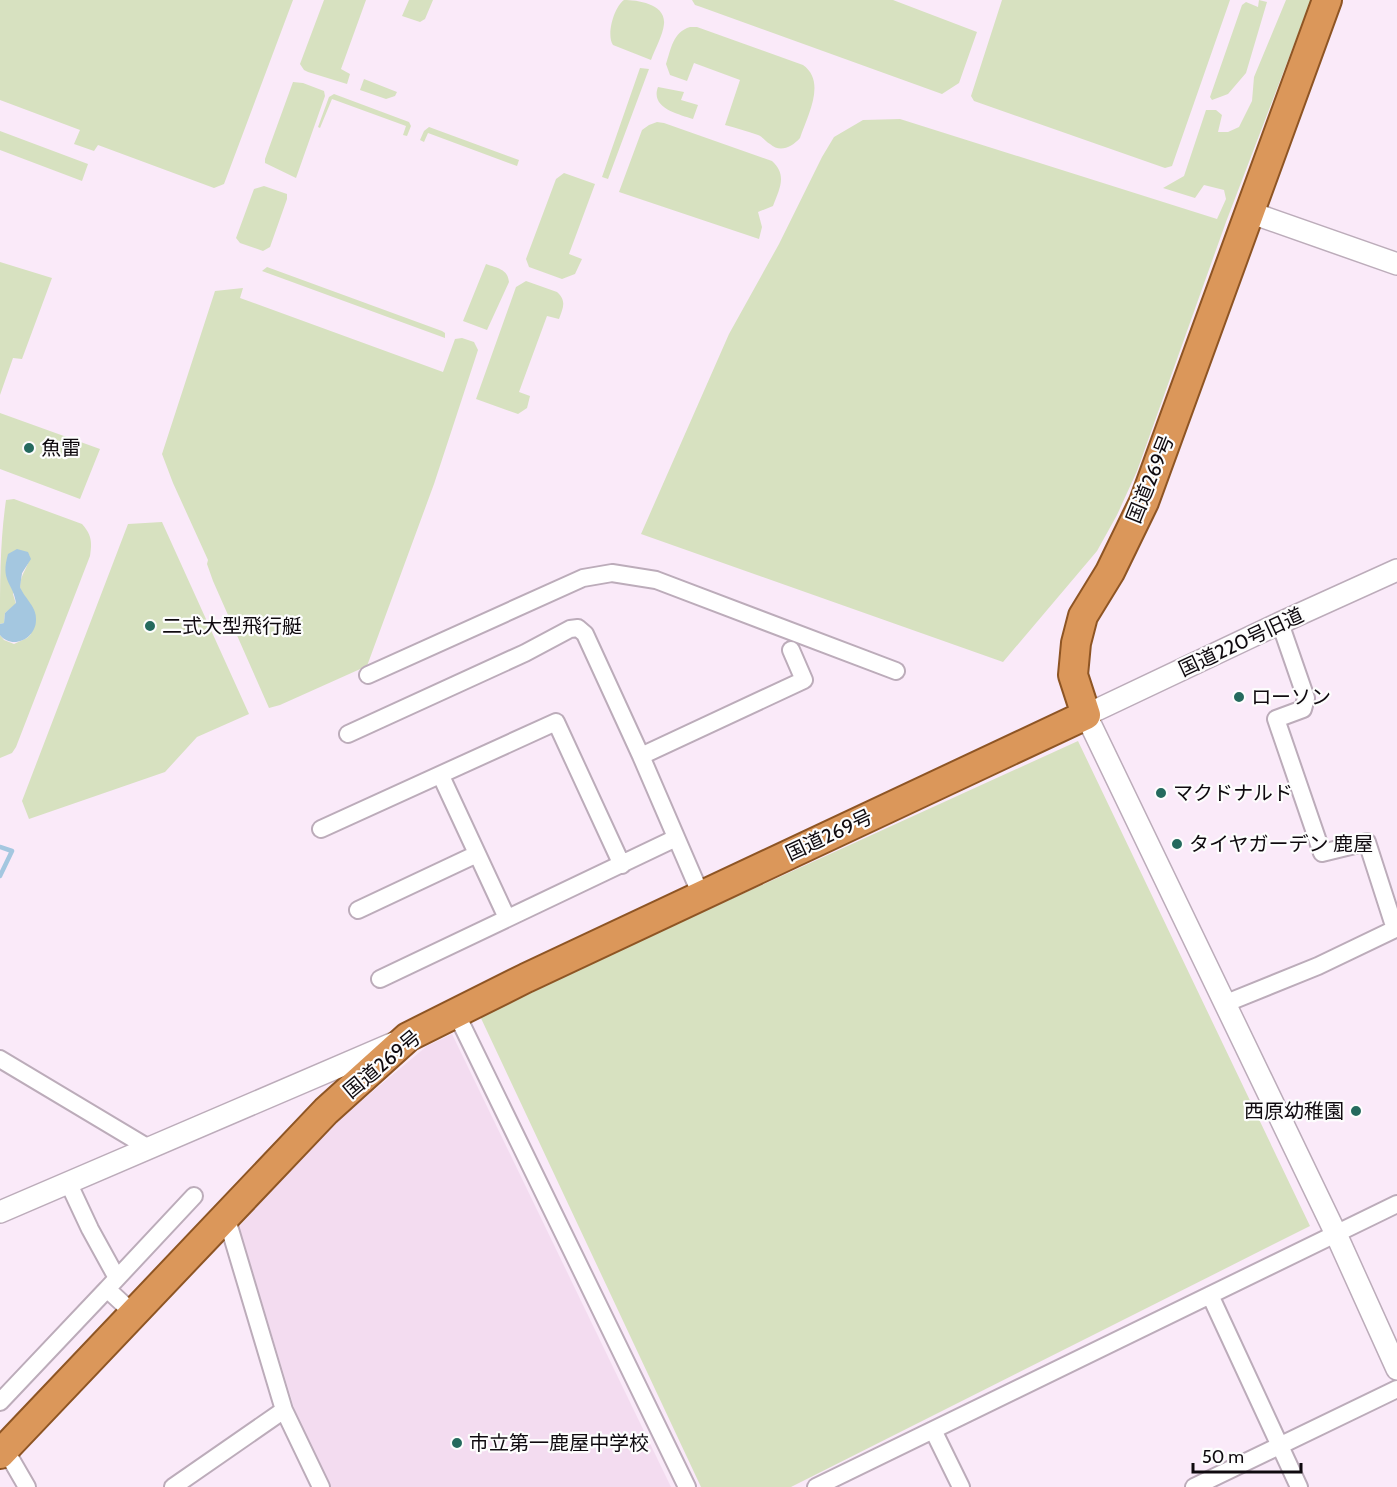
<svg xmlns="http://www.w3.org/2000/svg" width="1397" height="1487" font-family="Cabin,'Noto Sans JP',sans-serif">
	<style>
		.built { fill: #f3dcf0 }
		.green { fill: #d7e1c0 }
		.water { fill: #a4c7e0 }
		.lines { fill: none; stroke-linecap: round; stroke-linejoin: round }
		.stream { stroke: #a4c7e0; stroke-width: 4.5 }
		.minor-casing { stroke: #bcacba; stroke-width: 20 }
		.tertiary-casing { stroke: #bcacba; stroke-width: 24 }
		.trunk-casing { stroke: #8e5524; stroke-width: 32 }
		.minor { stroke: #fff; stroke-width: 16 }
		.tertiary { stroke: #fff; stroke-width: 21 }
		.trunk { stroke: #db975a; stroke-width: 28 }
		.poi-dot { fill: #256a5e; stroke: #fdfdfd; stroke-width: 2 }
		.labels { text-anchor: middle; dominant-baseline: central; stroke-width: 4.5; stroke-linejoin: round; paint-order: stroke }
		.poi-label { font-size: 20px; fill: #0f0a0f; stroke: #fdfdfd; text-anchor: start }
		.street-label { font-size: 20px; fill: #0f0a0f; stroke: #fdfdfd }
	</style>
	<rect width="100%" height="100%" fill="#faeaf9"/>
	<!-- built -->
	<path class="built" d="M452 1034 671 1487H327L306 1447 239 1227 317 1138 427 1046Z"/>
	<!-- green -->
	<path class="green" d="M0 0H293L224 184 214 188 98 145 94 151 74 144 80 130 0 100Z
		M324 0H366L341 69 350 74 347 84 308 72 304 70 300 64Z
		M409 0H433L425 19 420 22 402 16Z
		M624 0C638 0 666 4 664 24 663 35 655 49 651 60L613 45C606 35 614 7 624 0Z
		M692 0H893L977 32 959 83 942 94 701 7 695 5Z
		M1002 0H1230L1172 166 1165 168 974 101 971 96Z
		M1259 0 1267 2 1246 73 1228 94 1212 100 1210 97 1242 5 1246 2 1258 7Z
		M1286 0H1311L1226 222 1137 471 1117 515 1097 551 1003 662 641 534 729 334 779 244 822 157 834 137 863 120 900 119 1217 219 1226 199 1224 190 1204 185 1195 198 1163 188 1184 176 1206 110H1216L1222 115 1218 132H1228L1239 127 1252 101 1254 77Z
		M690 27H697L803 65C827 82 807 116 800 138 792 147 780 153 770 144 765 141 763 137 758 135 747 131 736 128 725 125L740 80 694 63 687 81 670 75 666 64C671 49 673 32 690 27Z
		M640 68 649 69 608 179 602 177Z
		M364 79 397 92 395 96 386 99 360 90Z
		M293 82 303 83 324 91 325 96 296 178 265 163V159Z
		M658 87 684 92 681 100 698 105 693 119C678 114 650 108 658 87Z
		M334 94 409 122 411 126 407 136 403 135 406 126 332 99 320 128 318 127 329 97Z
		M657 122 664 123 772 161C788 175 779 190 773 206L758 212 762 227 759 239 619 192 642 130 649 125Z
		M429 127 519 160 517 166 428 133 424 142 420 140 424 131Z
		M0 131 88 164 82 181 0 150Z
		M564 173 595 184 569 254 582 259 575 274 562 279 529 267 526 259 556 179Z
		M264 186 287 194V199L270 247 263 251 240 243 236 238 254 189Z
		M0 262 52 278 22 359 13 358 0 395Z
		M486 264C497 268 508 269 509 282L487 330 463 321Z
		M267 267 442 331 445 333V338L262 271Z
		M526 281 557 292C567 301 563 308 559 319L547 316 519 392 530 396 527 408 518 414 476 399 516 287Z
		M243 288 240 298 443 372 455 339 462 338 474 342 478 350 434 484 367 666 280 705 269 708 213 581 207 564 208 560 173 483 162 454 215 291Z
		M0 413 100 449 80 499 0 469Z
		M14 499 82 524C92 535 92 542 90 556L16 747 12 753 0 758V635L4 640 14 644 27 638 31 634 20 587C20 574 29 567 30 555L13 594 16 604 5 613 4 623 0 624C0 582 0 541 6 500Z
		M162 522 249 714 197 737 165 772 29 819 22 801 128 524Z
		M1078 741 1310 1226 791 1487H701L479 1014Z"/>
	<!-- water -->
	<path class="water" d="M17 549 28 552 31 559 22 573 20 587C25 599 37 607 36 620 36 639 12 650 0 635V624L4 623 5 613 16 603C13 582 0 582 8 554Z"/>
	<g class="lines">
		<!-- stream -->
		<path class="stream" d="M0 847 12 851 0 876"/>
		<!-- minor casing -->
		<g class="minor-casing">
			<path id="minor" d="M368 675 583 578 612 573 656 580 896 671
				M348 734 525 653 570 629 578 628 585 634 641 756 701 895
				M641 756 804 680 791 650
				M441 776 507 918
				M321 829 556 722 622 865
				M358 910 477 854
				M380 979 676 838
				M1224 1004 1318 966 1395 929 1367 842 1322 853 1276 719 1303 709 1306 698 1280 623
				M456 1013 687 1487
				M0 1059 147 1147
				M68 1182 90 1229 117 1278
				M226 1216 284 1410 321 1487
				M107 1289 194 1196
				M1210 1295 1299 1487
				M0 1402 107 1289 133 1313
				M933 1430 961 1487
				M5 1449 27 1487
				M173 1487 284 1410
				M816 1487 1397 1204
				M1194 1487 1397 1389"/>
		</g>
		<!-- tertiary casing -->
		<g class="tertiary-casing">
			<path id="tertiary" d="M1249 212 1397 264
				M1397 570 1280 623 1086 715 1336 1234 1397 1369
				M0 1212 394 1043"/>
		</g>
		<!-- trunk casing -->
		<g class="trunk-casing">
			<path id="trunk" d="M0 1454 326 1111 408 1037 526 978 1086 715 1073 675 1076 643 1083 616 1110 572 1144 502 1327 0"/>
		</g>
		<!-- minor -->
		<use href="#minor" class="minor"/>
		<!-- tertiary -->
		<use href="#tertiary" class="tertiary"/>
		<!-- trunk -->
		<use href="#trunk" class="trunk"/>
	</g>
	<!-- markers -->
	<g class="poi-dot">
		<circle cx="29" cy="448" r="6"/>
		<circle cx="150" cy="626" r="6"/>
		<circle cx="1239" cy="697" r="6"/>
		<circle cx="1161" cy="793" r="6"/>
		<circle cx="1177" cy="844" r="6"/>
		<circle cx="1356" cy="1111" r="6"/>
		<circle cx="457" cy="1443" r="6"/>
	</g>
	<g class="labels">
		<!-- poi labels -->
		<g class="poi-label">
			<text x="41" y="448">魚雷</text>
			<text x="162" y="626">二式大型飛行艇</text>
			<text x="1251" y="697">ローソン</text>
			<text x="1173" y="793">マクドナルド</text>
			<text x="1189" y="844">タイヤガーデン 鹿屋</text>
			<text x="1344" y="1111" text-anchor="end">西原幼稚園</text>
			<text x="469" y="1443">市立第一鹿屋中学校</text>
		</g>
		<!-- street labels -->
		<g class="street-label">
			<text transform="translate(1150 479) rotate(-68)">国道269号</text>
			<text transform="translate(1241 642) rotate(-25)">国道220号旧道</text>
			<text transform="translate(829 835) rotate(-25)">国道269号</text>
			<text transform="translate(382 1064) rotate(-40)">国道269号</text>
		</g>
	</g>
	<!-- scale -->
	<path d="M1193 1463v9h108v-9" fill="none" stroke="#0f0a0f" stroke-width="3"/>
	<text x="1202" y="1463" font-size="18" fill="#0f0a0f" stroke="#fdfdfd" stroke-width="4.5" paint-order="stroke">50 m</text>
</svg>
